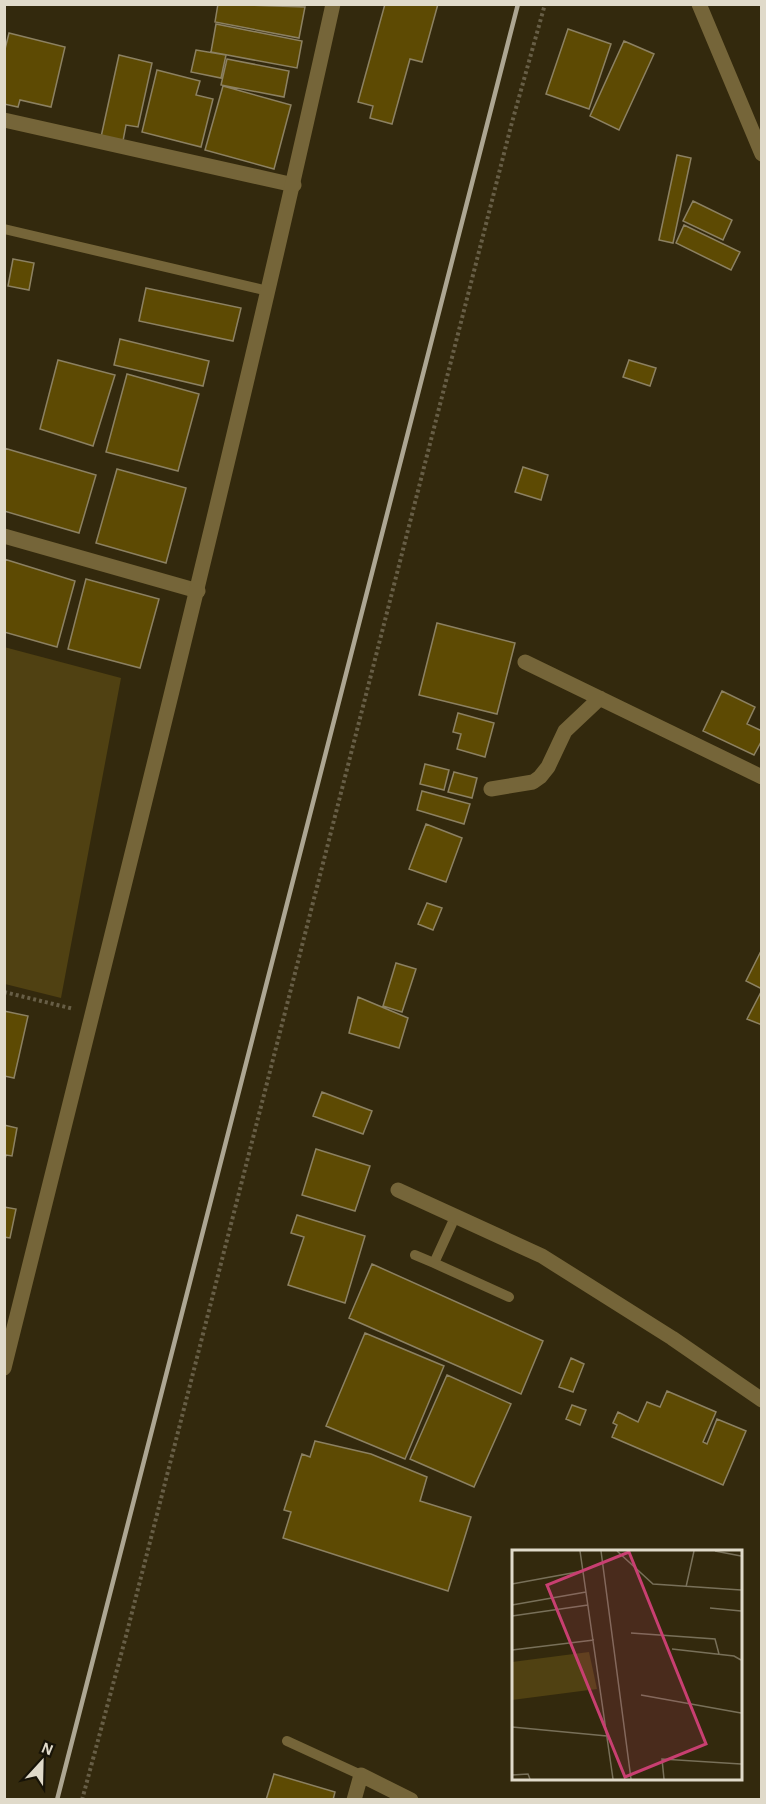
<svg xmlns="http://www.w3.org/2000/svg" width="766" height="1804" font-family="'Alegreya Sans',sans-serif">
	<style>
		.green { fill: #504112 }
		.building { fill: #5d4a03; stroke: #8c8162; stroke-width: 1.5 }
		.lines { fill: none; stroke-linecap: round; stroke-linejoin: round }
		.path { stroke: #675e46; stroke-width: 4; stroke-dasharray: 3 3; stroke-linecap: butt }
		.service { stroke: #756539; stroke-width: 10 }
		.minor { stroke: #756539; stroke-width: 15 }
		.tertiary { stroke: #756539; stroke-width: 15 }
		.rail { stroke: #ada692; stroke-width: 4.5 }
		.inset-road { fill: none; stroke: #787059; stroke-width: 1.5 }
		.view { fill: #c83f71; fill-opacity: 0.15; stroke: #c83f71; stroke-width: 3 }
		.inset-edge { fill: none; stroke: #e0daca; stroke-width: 3 }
	</style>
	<rect width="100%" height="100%" fill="#33290d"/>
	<!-- green -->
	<path class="green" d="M4 647 121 678 61 998 5 984Z"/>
	<!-- building -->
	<path class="building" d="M218 4 305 7 299 38 215 22Z
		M385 4H438L422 62 410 59 392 124 370 118 373 106 358 102Z
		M216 24 302 41 297 68 211 52Z
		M568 29 611 44 589 109 546 94Z
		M9 33 65 47 51 107 20 100 18 107 4 104V53Z
		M624 41 654 54 619 130 590 116Z
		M196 50 226 55 221 78 191 72Z
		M119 55 152 63 138 127 126 125 123 141 101 137Z
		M227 59 289 71 284 97 221 85Z
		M157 70 200 81 196 95 213 99 201 147 142 132Z
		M223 86 291 105 274 169 205 150Z
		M677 155 691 158 673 243 659 240Z
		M693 201 732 220 723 240 683 221Z
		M684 225 740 252 731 270 676 243Z
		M13 259 34 263 29 290 8 286Z
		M146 288 241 308 233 341 139 321Z
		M120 339 209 361 203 386 114 365Z
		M58 360 115 375 93 446 40 429Z
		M629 360 656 368 650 386 623 377Z
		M127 374 199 394 178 471 106 452Z
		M4 448 96 475 79 533 4 511Z
		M523 467 548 475 541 500 515 492Z
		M117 469 186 488 166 563 96 543Z
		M4 559 75 581 57 647 4 632Z
		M86 579 159 599 140 668 68 649Z
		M437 623 515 643 497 714 419 695Z
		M722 691 755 707 747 724 762 731V740L754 755 703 731Z
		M458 713 494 723 485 757 457 749 461 734 453 732Z
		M425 764 449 770 444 790 420 784Z
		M454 772 477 778 472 798 448 792Z
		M422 791 470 804 464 824 417 810Z
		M426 824 462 838 446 882 409 869Z
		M427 903 442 908 433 930 418 924Z
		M762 949V989L746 981Z
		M396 963 416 969 402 1012 383 1006Z
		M762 990V1025L747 1019Z
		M358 997 408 1018 399 1048 349 1033Z
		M4 1011 28 1016 14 1078 4 1076Z
		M322 1092 372 1111 363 1134 313 1116Z
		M4 1125 17 1128 12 1156 6 1155 4 1163Z
		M316 1149 370 1166 355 1211 302 1195Z
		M4 1207 16 1209 10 1238 4 1237Z
		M297 1215 365 1236 345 1303 288 1285 304 1237 291 1233Z
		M372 1264 543 1341 521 1394 349 1318Z
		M365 1333 444 1366 405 1459 326 1426Z
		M571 1358 584 1364 573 1392 559 1387Z
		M447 1375 511 1404 474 1487 410 1459Z
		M667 1391 716 1412 703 1442 707 1444 717 1419 746 1431 723 1485 612 1437 617 1425 613 1423 618 1412 638 1422 647 1402 660 1407Z
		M572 1405 586 1410 580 1425 566 1419Z
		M315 1441 371 1454 427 1477 420 1501 471 1517 448 1591 283 1538 291 1512 284 1510 302 1454 310 1457Z
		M274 1774 335 1792 333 1800H266Z"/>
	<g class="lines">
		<!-- path -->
		<path class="path" d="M4 992 74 1009
			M82 1800 126 1636 511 126 545 4"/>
		<!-- service -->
		<path class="service" d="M4 229 268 291
			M456 1215 434 1263 509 1297
			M415 1255 434 1263
			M287 1741 361 1775"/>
		<!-- minor -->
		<path class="minor" d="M699 4 762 154
			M4 120 294 185
			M4 536 198 591
			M525 662 762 777
			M491 789 533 782 540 777 548 767 565 731 600 698
			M398 1190 542 1256 672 1338 762 1400
			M354 1800 361 1775 411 1800"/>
		<!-- tertiary -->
		<path class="tertiary" d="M4 1368C117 914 232 461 333 4"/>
		<!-- rail -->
		<path class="rail" d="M57 1800 518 4"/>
	</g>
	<!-- overview -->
	<g transform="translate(512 1550)">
		<rect width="230" height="230" fill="#33290d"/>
		<path d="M77 102 85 139 0 150V112Z" fill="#504112"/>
		<path class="inset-road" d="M68 1 101 229M89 1 119 229M105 1 141 34 229 40M203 1 229 6M0 34 71 21M174 37 182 1M0 55 74 42M198 58 229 61M0 66 76 55M119 83 203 89 207 104M160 99 222 106 229 110M0 100 82 90M129 145 229 163M0 177 95 186M0 225 16 224 18 229M152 229 150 209 229 214"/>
		<path class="view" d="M117 2 194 194 113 227 35 35Z"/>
		<rect width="230" height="230" class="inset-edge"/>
	</g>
	<!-- border -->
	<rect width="766" height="1804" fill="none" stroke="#e0daca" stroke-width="12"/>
	<!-- north arrow -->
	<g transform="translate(42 1762) rotate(22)" stroke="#171307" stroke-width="4.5" paint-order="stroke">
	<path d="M0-4.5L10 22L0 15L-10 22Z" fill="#e0daca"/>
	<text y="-9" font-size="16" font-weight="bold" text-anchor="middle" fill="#e0daca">N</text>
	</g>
</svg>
